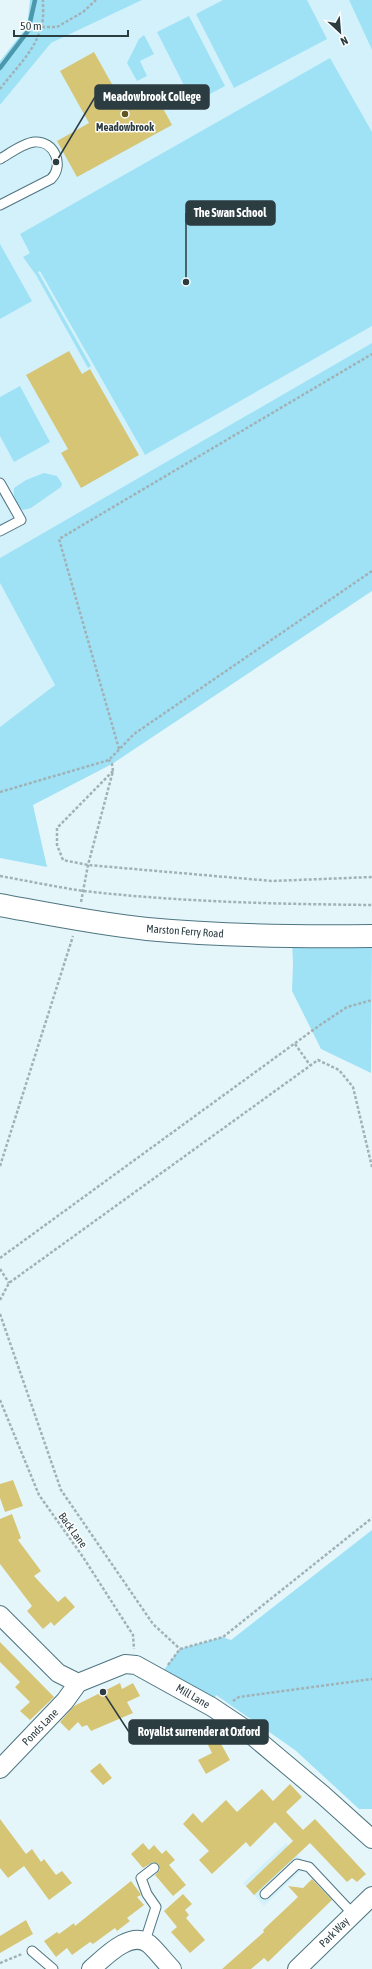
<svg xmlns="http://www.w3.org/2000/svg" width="372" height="1969" font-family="'Asap Condensed',sans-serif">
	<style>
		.built { fill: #d3f1fb }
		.green { fill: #9fe2f6 }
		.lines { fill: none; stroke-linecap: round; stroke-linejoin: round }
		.stream { stroke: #4b97ac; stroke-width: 4.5 }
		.building { fill: #d7c576 }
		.service-casing { stroke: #4e7581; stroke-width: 11 }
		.minor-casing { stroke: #4e7581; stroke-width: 20 }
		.secondary-casing { stroke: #4e7581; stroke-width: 24 }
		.path { stroke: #a1b2b7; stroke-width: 2.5; stroke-dasharray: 3 2; stroke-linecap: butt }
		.service { stroke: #fff; stroke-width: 9 }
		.minor { stroke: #fff; stroke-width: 18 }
		.secondary { stroke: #fff; stroke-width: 22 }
		.poi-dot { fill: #605522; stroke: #fff; stroke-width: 1.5 }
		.labels { text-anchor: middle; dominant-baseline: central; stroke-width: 3; stroke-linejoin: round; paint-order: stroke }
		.poi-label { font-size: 11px; font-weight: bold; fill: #2c3d42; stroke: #fff }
		.street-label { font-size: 11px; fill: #2c3d42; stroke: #fff }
		.leader { fill: none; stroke: #2c3d42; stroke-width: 1.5 }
		.callout-dot { fill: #2c3d42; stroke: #fff; stroke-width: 1.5 }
		.callout { fill: #2c3d42; stroke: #2c3d42; stroke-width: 1.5 }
		.callout-label { font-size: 12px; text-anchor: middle; font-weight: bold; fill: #fff }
	</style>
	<rect width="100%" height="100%" fill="#e5f6fb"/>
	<!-- built -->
	<path class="built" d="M142 0H349L372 50V343L0 558V105L51 43Z
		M0 583 56 686 0 727Z
		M286 1843 307 1865 264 1906 243 1883Z"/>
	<!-- green -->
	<path class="green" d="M30 0H142L51 43 0 105V61L27 27Z
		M223 0H307L327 39 234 88 196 14Z
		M349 0H372V50Z
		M189 16 225 86 193 103 157 32Z
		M144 35 154 54 140 61 147 76 137 81 127 63 139 39Z
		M330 58 372 132V326L145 455 40 271 38 272 91 366 88 368 36 275 23 257 30 253 20 234Z
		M0 244 32 301 0 319Z
		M372 343V591L112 764 33 805 47 867 0 858V727L55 685 0 583V558Z
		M20 386 50 442 14 462 0 436V397Z
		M44 473 57 476 62 484 61 487 31 508 23 510C15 505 13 498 14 488L26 480Z
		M292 943H372L371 1073 321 1049 292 991 293 964Z
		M372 1530V1809H359L295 1750 216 1695 212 1707 159 1676 180 1649 223 1637 231 1640Z"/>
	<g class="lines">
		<!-- stream -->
		<path class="stream" d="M0 68 28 31 35 0"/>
	</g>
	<!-- building -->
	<path class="building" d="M94 52 123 104 152 88 172 125 77 177 57 141 89 123 60 71Z
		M69 351 82 374 90 369 139 455 81 488 61 453 68 449 26 375Z
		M13 1480 23 1506 5 1512 0 1498V1484Z
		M12 1514 21 1538 18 1540 41 1571 34 1576 58 1602 65 1596 75 1607 54 1626 51 1622 43 1629 27 1611 32 1606 0 1564V1519Z
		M0 1642 54 1697 30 1720 20 1711 30 1702 15 1687 20 1682 0 1662Z
		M120 1683 122 1689 133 1683 140 1696 127 1702 133 1713 91 1731 87 1725 82 1727 78 1722 69 1731 60 1722 74 1706Z
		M215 1733 230 1760 206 1774 198 1760 212 1753 205 1739Z
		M100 1763 112 1778 103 1785 90 1771Z
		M290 1784 302 1797 286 1812 303 1830 315 1819 366 1874 357 1882 352 1878 347 1882 310 1843 254 1895 246 1886 293 1841 275 1822 250 1847 246 1842 212 1874 199 1860 209 1851 183 1824 193 1813 202 1823 226 1800 237 1812 262 1789 273 1801Z
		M0 1819 26 1854 32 1849 41 1862 44 1859 56 1875 62 1871 72 1883 49 1900 24 1866 8 1878 0 1868Z
		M143 1843 149 1850 154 1845 162 1854 166 1850 175 1860 169 1865 186 1885 173 1896 155 1875 160 1870 158 1864 153 1862 143 1868 131 1854Z
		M312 1879 332 1900 268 1962 264 1958 251 1969H222L264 1932 263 1930 298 1897 288 1886 303 1888Z
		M131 1881 140 1893 141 1895 137 1897 144 1905 127 1918 130 1921 117 1931 115 1928 93 1944 90 1942 72 1955 67 1948 56 1957 44 1941 57 1932 59 1934 74 1923 75 1926Z
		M183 1894 192 1904 185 1910 189 1915 186 1918 205 1940 190 1953 171 1932 177 1927 164 1911Z
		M26 1920 33 1934 0 1953V1936Z"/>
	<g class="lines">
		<!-- service casing -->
		<g class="service-casing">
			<path id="service" d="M0 159C9 154 23 143 34 142 54 140 65 165 51 179L0 205
				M0 483 21 520 0 531
				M265 1894 297 1864 309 1867 353 1914
				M145 1941 156 1907 147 1894 141 1878 154 1868
				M32 1951 53 1969"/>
		</g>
		<!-- minor casing -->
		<g class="minor-casing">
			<path id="minor" d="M0 1615 58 1673 78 1683 125 1664 136 1665 212 1707 242 1727 323 1795 372 1839
				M0 1769 65 1701 78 1683
				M91 1969C104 1958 131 1929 149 1944 157 1951 164 1961 172 1969
				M297 1969 372 1896"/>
		</g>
		<!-- secondary casing -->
		<g class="secondary-casing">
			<path id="secondary" d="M0 905C49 914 98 924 147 929 222 936 297 937 372 936"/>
		</g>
		<!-- path -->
		<path class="path" d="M42 27H57L83 12 96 0
			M0 89C14 70 34 52 41 28 44 20 43 9 43 0
			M119 749 59 539 372 354
			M113 771 57 828V845L63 860 88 865 272 881 372 877
			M0 792 109 760 134 734 372 571
			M0 876C28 881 56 887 84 891 180 902 276 904 372 905
			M81 902 88 865 113 771 112 764 109 760
			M295 1044 310 1065
			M0 1166 73 936
			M0 1258 320 1025 347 1007 372 1000
			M0 1269 9 1283
			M0 1300 9 1283 318 1060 339 1070 353 1087 372 1167
			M0 1314 61 1490 153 1624 180 1649
			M0 1400 39 1495 83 1557 133 1635 134 1649
			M168 1665 180 1649 223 1637 372 1518
			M233 1701 239 1697 372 1679
			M0 1963 22 1954"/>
		<!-- service -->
		<use href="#service" class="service"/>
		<!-- minor -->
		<use href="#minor" class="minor"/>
		<!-- secondary -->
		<use href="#secondary" class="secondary"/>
	</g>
	<!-- markers -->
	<circle class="poi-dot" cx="125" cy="114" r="4"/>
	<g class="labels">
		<!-- poi labels -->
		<g class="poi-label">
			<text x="125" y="127">Meadowbrook</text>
		</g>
		<!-- street labels -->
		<g class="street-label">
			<text transform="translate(185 931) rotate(4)">Marston Ferry Road</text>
			<text transform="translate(73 1530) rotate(54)">Back Lane</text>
			<text transform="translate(193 1696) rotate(30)">Mill Lane</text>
			<text transform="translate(40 1727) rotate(-46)">Ponds Lane</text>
			<text transform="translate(334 1932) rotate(-45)">Park Way</text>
		</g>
	</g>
	<!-- callouts -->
	<path class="leader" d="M56 162L95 97M186 282L186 213M103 1692L129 1732"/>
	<g class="callout-dot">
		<circle cx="56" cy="162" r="4"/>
		<circle cx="186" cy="282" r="4"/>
		<circle cx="103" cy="1692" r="4"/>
	</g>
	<g class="callout">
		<rect x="95" y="85" width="114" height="24" rx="4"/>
		<rect x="186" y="201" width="89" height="24" rx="4"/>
		<rect x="129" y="1720" width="139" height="24" rx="4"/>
	</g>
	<g class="callout-label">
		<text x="152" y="101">Meadowbrook College</text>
		<text x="230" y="217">The Swan School</text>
		<text x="199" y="1736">Royalist surrender at Oxford</text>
	</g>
	<!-- north arrow -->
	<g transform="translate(340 32) rotate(154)" stroke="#ffffff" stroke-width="3" paint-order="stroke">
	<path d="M0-3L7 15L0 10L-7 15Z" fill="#2c3d42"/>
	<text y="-6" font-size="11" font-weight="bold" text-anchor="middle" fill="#2c3d42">N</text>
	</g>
	<!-- scale -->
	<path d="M14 30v6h114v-6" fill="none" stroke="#2c3d42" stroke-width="2"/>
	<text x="20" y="30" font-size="12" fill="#2c3d42" stroke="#ffffff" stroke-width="3" paint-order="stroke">50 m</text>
</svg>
